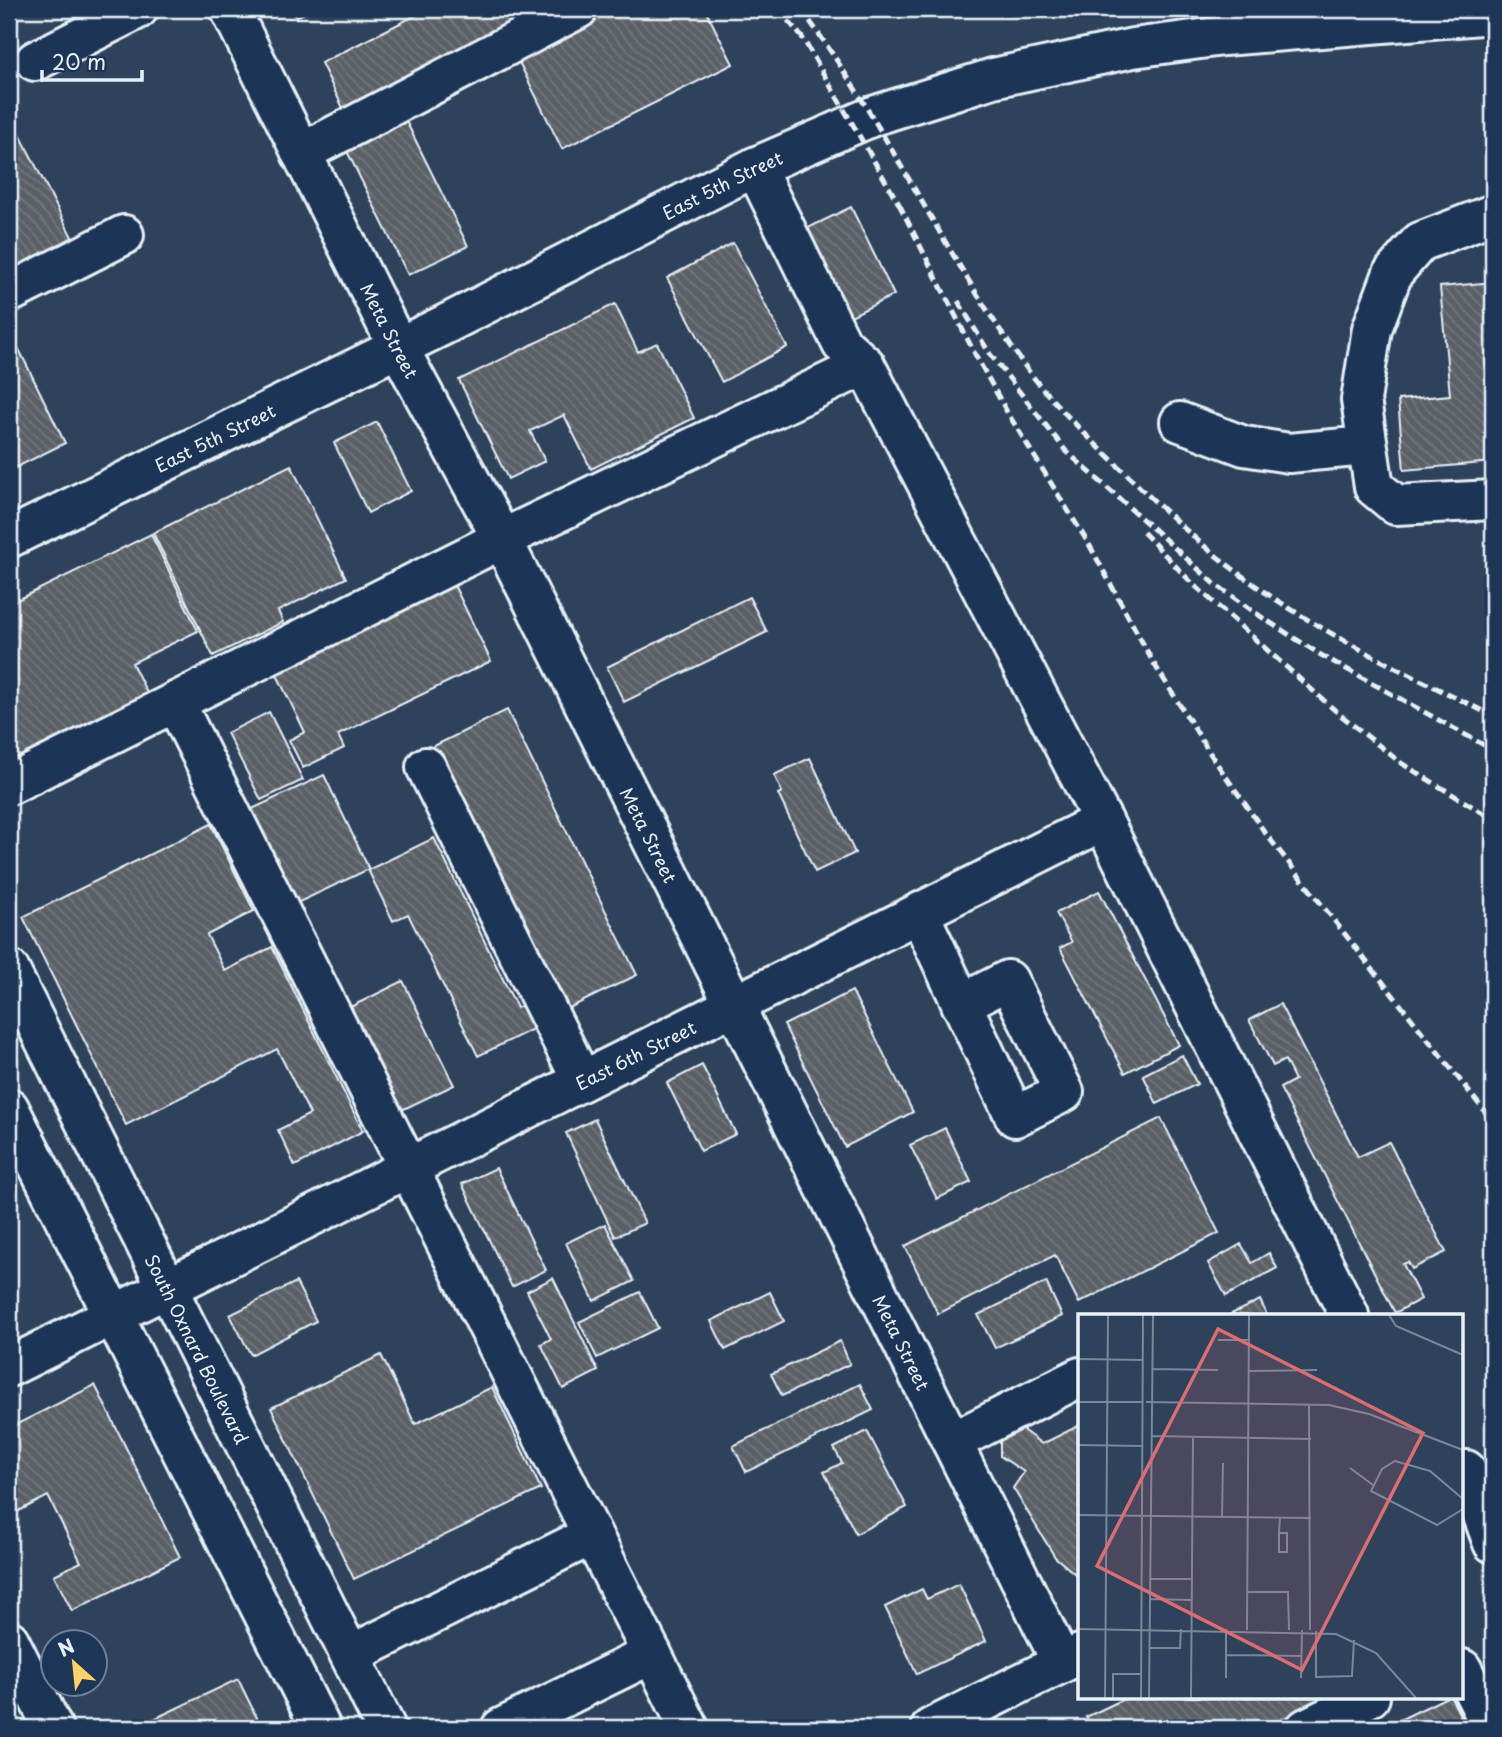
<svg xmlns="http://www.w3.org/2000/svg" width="1502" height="1737" font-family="'Playpen Sans',sans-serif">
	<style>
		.building { fill: url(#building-back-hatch); stroke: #e8f1f8; stroke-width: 2 }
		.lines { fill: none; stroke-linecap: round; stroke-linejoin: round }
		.minor-casing { stroke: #e8f1f8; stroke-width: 44 }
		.major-casing { stroke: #e8f1f8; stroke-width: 44 }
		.minor { stroke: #1d3557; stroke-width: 38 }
		.major { stroke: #1d3557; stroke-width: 38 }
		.rail { stroke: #e8f1f8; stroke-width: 5; stroke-dasharray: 10 5; stroke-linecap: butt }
		.labels { text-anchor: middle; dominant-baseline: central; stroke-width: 6; stroke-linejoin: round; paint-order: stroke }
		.street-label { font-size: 18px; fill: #e8f1f8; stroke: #1d3557 }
		.inset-road { fill: none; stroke: #79889a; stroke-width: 2 }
		.view { fill: #dc6e71; fill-opacity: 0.15; stroke: #dc6e71; stroke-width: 3.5 }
		.inset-edge { fill: none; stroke: #e8f1f8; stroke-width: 3.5 }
	</style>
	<defs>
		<pattern id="building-back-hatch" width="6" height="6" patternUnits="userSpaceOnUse" patternTransform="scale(1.75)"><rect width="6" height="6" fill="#5a6066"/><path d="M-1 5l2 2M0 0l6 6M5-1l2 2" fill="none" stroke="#72777d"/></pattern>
	</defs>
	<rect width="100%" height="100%" fill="#2f425c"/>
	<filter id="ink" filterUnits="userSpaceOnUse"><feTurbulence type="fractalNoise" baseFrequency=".0143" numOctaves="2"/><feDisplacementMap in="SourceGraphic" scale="14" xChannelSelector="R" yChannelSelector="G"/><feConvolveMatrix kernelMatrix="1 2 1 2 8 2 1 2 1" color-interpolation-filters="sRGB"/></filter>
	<g filter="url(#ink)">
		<!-- building -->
		<path class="building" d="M292 9H314L296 17Z
			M428 9H542L343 108 321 63Z
			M616 9H705L733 64 562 149 517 58Z
			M9 113 76 245 9 279Z
			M403 115 468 246 408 275 344 145Z
			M851 207 894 295 849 317 806 229Z
			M733 243 787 347 722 382 667 278Z
			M1493 282V462L1404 470 1398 400 1450 395 1440 287Z
			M615 304 638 352 657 343 694 418 591 469 564 415 530 431 545 461 508 479 459 380Z
			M9 329 65 443 9 471Z
			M377 422 411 491 368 513 334 443Z
			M291 465 346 578 278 611 283 622 213 656 153 533Z
			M151 534 198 631 132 663 147 693 9 762V604Z
			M453 583 491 661 338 735 344 748 303 768 289 740 305 732 275 671Z
			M749 597 767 632 624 702 607 667Z
			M507 710 637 975 563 1011 546 985 430 748Z
			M269 712 303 780 261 800 227 733Z
			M810 758 855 853 815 872 778 794 782 792 774 775Z
			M324 775 369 869 295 904 250 810Z
			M211 824 254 911 207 935 225 971 272 947 363 1131 295 1166 278 1130 310 1114 277 1049 126 1125 23 917Z
			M434 838 517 1008 528 1003 539 1026 478 1056 408 914 393 921 368 870Z
			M1099 891 1179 1045 1125 1073 1060 948 1072 942 1056 913Z
			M403 981 454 1085 385 1118 334 1015Z
			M852 991 913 1112 845 1147 784 1025Z
			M1280 1004 1358 1157 1389 1142 1446 1252 1412 1269 1408 1262 1403 1264 1421 1299 1395 1313 1280 1088 1295 1080 1285 1060 1273 1066 1249 1020Z
			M1182 1055 1197 1084 1157 1104 1143 1075Z
			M702 1065 736 1134 701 1151 667 1083Z
			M1161 1118 1219 1233 1079 1303 1055 1255 938 1314 905 1246Z
			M595 1119 645 1223 615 1237 566 1133Z
			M945 1128 971 1182 937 1199 910 1145Z
			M496 1168 546 1270 512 1287 462 1184Z
			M605 1224 634 1281 594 1301 566 1243Z
			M1241 1244 1252 1263 1269 1253 1277 1268 1226 1296 1208 1263Z
			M553 1278 598 1371 563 1389 541 1344 551 1339 527 1291Z
			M296 1282 316 1321 251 1355 230 1315Z
			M1046 1282 1062 1316 995 1348 978 1315Z
			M640 1292 658 1328 597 1358 579 1322Z
			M770 1292 784 1321 725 1350 711 1321Z
			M1260 1300 1267 1315H1232L1231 1314Z
			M840 1341 850 1364 782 1396 771 1374Z
			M381 1355 415 1424 492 1387 541 1489 354 1579 271 1408Z
			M860 1384 873 1410 746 1472 733 1446Z
			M95 1385 180 1557 72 1611 54 1575 81 1562 48 1496 9 1516V1428Z
			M1080 1425V1578L1055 1557 1013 1488 1024 1472 1000 1456V1441L1012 1430 1020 1428 1042 1444Z
			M867 1431 907 1507 856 1534 824 1472 842 1463 834 1448Z
			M959 1584 986 1641 917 1674 885 1607 922 1589 927 1599Z
			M238 1679 262 1728H135Z
			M1128 1697H1327L1264 1728H1092L1086 1717Z
			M1447 1697H1451L1466 1728H1383Z"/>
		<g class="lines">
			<!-- minor casing -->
			<g class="minor-casing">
				<g id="minor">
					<path id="s1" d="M230 9 398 347 502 539 1062 1663"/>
					<path d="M35 61 138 9"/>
					<path d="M301 153 578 9"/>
					<path d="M755 167 842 344 865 365 1103 821 1349 1315"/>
					<path d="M1493 214 1420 242 1393 273 1372 329 1361 400 1374 487 1396 505 1493 500"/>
					<path d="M9 293 124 235"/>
					<path d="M1180 422 1244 446 1289 453 1367 446"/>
					<path d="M175 702 689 1728"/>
					<path d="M426 767 582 1081"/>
					<path d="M9 785 502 539 865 365"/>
					<path d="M919 913 1015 1117 1064 1092 1008 980 961 1004"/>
					<path id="s2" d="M9 1367 1103 821"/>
					<path d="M952 1442 1080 1377"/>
					<path d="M1466 1470 1493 1543"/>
					<path d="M9 1640 53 1728"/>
					<path d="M350 1655 592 1535"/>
					<path d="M1462 1669 1492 1728"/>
					<path d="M501 1728 652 1654"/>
					<path d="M931 1728 1080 1654"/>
					<path d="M1306 1728 1370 1697"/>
				</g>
			</g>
			<!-- major casing -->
			<g class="major-casing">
				<g id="major">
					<path id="s3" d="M9 538 442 326 755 167 873 116 993 78 1133 48 1223 36 1493 14"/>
					<path id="s4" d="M9 969 386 1728"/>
					<path d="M9 1108 321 1728"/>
				</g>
			</g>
			<!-- minor -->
			<use href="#minor" class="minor"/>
			<!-- major -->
			<use href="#major" class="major"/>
			<!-- rail -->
			<path class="rail" d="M778 9 802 37 903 211
				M801 9C883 120 940 246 1020 359 1046 397 1080 429 1113 461 1157 504 1201 547 1252 583 1327 637 1411 675 1493 716
				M899 204 976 356 1007 412 1090 546 1153 662 1213 758 1266 834 1493 1122
				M958 301 990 354 1066 451 1215 584 1263 618 1321 655 1493 750
				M1143 532 1192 583 1338 713 1401 763 1493 819"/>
		</g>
	</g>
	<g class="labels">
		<!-- street labels -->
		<g class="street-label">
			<text stroke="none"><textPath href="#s3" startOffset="796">East 5th Street</textPath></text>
			<text stroke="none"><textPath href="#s1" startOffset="359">Meta Street</textPath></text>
			<text stroke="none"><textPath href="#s3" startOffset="229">East 5th Street</textPath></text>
			<text stroke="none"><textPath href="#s1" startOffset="926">Meta Street</textPath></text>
			<text stroke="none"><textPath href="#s2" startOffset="700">East 6th Street</textPath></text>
			<text stroke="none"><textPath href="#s1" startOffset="1493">Meta Street</textPath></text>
			<text stroke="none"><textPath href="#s4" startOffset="424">South Oxnard Boulevard</textPath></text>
		</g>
	</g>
	<!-- overview -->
	<g transform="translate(1078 1314)">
		<rect width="385" height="385" fill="#2f425c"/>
		<path class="inset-road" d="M311 1 318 12 385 41M140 26H171M0 45 65 46M74 55 140 56M170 57 239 56M0 88H65M68 88 251 91 291 100 385 136M231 90 232 316M74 122 233 125M0 131 64 132M272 154 295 171M385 185 352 157 317 147 304 155 293 177 359 211 385 195M0 201 233 204M144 203 145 149M201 219H209V238H201V219L202 203M73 265H114M170 278H210L211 316M72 285 114 286M0 315 258 320 298 339 338 384M169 316 171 1M238 317V363L274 362 276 326M72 334H102L103 315M148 341 223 342M148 364V315M223 364 224 316M27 384 30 1M35 384V360H63M63 384 65 1M71 384 75 1M113 384 115 123"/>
		<path class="view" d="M140 15 345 119 224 356 19 252Z"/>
		<rect width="385" height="385" class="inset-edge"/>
	</g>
	<!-- margin -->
	<rect width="1502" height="1737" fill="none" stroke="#1d3557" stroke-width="35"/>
	<rect x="18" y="18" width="1467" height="1702" fill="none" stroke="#e8f1f8" stroke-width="2.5" filter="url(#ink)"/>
	<!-- north arrow -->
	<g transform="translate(74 1663) rotate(333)"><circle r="33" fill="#1d3557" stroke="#6e8097" stroke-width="2"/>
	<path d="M0-5L12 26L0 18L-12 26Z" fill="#ffd166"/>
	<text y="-10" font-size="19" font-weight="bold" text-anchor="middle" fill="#e8f1f8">N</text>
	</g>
	<!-- scale -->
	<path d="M42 70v10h100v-10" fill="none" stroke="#e8f1f8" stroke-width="3.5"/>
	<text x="52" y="70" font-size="21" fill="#e8f1f8" stroke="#1d3557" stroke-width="5" paint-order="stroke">20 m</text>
</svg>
